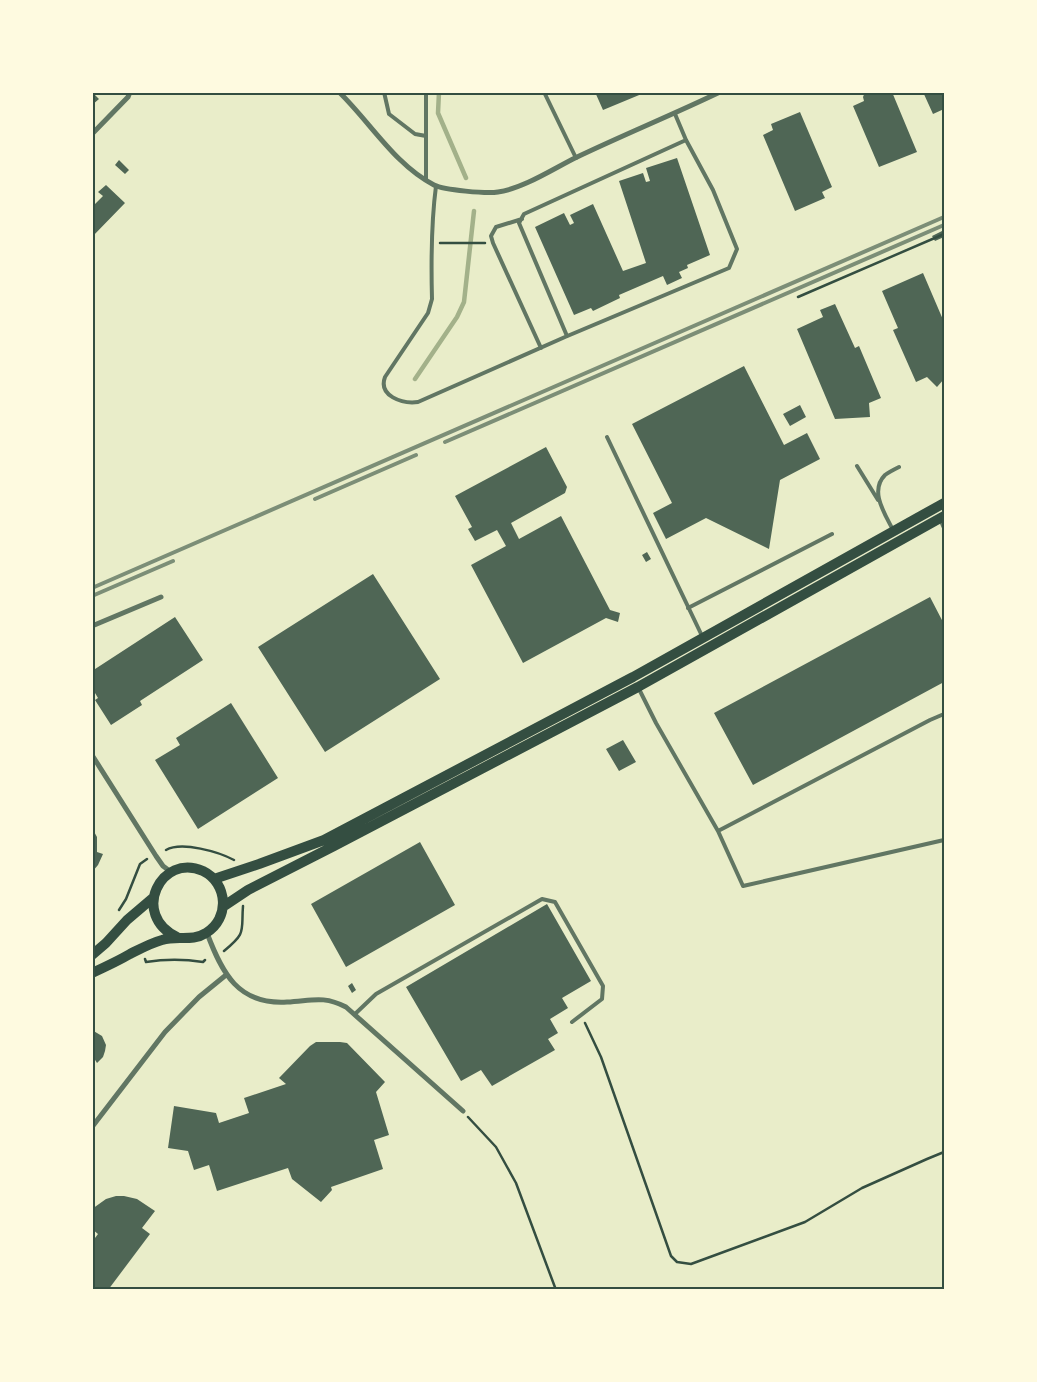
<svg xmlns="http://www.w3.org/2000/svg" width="1037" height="1382" font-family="Mulish,sans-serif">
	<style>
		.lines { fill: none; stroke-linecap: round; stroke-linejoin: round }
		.stream { stroke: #a3b18a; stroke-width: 4.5 }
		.building { fill: #4f6655 }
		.path { stroke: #344e41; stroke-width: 2.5 }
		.service { stroke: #617663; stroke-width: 4 }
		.minor { stroke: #617663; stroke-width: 5 }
		.secondary { stroke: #344e41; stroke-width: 10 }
		.rail { stroke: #7c8e77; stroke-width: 4 }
		.neatline { fill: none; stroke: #344e41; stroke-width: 2 }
	</style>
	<rect width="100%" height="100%" fill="#e9edc9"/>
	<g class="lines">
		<!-- stream -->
		<path class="stream" d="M439 92 438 113 466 178
			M415 379 457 317 464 302 474 211"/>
	</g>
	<!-- building -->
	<path class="building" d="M92 92 99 99 92 105Z
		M595 92 644 93 603 110Z
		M865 92H878L880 94 884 92H892L917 152 879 167 853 106 864 101 863 97Z
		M923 92H944V109L933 114Z
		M800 112 832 187 822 192 825 198 795 211 763 135 773 130 771 124Z
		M677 158 710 255 687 265 688 268 679 272 682 278 667 285 663 276 619 295 620 298 593 311 591 308 574 315 535 227 564 213 570 225 574 223 570 215 593 204 623 271 646 263 619 181 643 173 646 182 650 181 646 168Z
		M119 160 129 170 125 174 115 165Z
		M106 185 125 203 92 237V207L103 196 98 192Z
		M944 230V237L935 241 932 236Z
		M923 273 944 322V379L937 387 927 377 916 382 893 330 898 328 882 291Z
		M835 304 855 348 859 346 881 398 869 403 870 417 835 419 797 329 823 317 820 310Z
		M744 366 784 445 807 433 820 459 780 480 769 549 706 518 666 539 653 513 672 503 632 424Z
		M800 405 806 417 790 426 783 414Z
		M546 447 567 487 565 493 511 523 519 539 561 516 610 610 620 613 618 622 606 618 523 663 471 565 506 546 497 530 475 541 468 529 472 527 455 496Z
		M647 552 651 559 646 562 642 555Z
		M373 574 440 679 325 752 258 647Z
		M930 597 944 624V682L753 785 714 713Z
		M175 617 203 660 140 701 142 705 111 725 95 700 98 698 92 688V671Z
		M231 703 278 778 198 829 155 760 180 745 176 738Z
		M623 740 636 762 619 771 606 749Z
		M92 828 97 837V852L103 854 98 865 92 872Z
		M420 842 455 905 346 967 311 904Z
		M547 904 591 981 562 998 568 1008 550 1019 558 1033 548 1039 555 1050 492 1086 481 1070 461 1081 406 987Z
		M352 983 356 990 352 993 348 986Z
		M92 1030 102 1036 106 1045 105 1051 103 1057 97 1063 92 1055Z
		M316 1042H340L347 1043 385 1082 376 1092 389 1135 374 1140 383 1169 331 1187 332 1190 321 1202 292 1179 288 1168 217 1191 209 1165 194 1170 188 1151 168 1148 174 1106 216 1113 219 1123 249 1113 244 1098 286 1084 279 1078 310 1046Z
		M124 1196 137 1199 155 1211 142 1228 150 1234 108 1290H92V1242L98 1234 92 1229V1209L106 1199 116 1196Z"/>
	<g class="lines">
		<!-- path -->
		<path class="path" d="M440 243H485
			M798 297 944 234
			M166 850C182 841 219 852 234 860
			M119 910 126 899 140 864 147 859
			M224 951C247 932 241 932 243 906
			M145 959 146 962C165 959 184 959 203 962L205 960
			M585 1023 601 1057 671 1256 677 1262 691 1264 805 1222 862 1188 927 1159 944 1152
			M468 1117 496 1147 516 1183 556 1290"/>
		<!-- service -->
		<path class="service" d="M384 92 389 114 415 134 426 136
			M426 92V180
			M544 92 576 158
			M436 186C431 224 431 261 432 299L428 313 385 377C378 396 402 404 418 402L565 337 729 268 737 249 713 190 686 140 675 114
			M522 219 496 227 491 236 493 243 541 348
			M567 336 519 223 524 214 686 140
			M607 437 703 638
			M857 466 878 500
			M940 519 944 528
			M893 530C885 514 869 491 885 475 889 472 895 469 899 467
			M688 608 832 534
			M638 687 656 723 718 831 743 886 944 840
			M718 831 930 720 944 714
			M355 1014 376 994 542 899 555 902 603 986 602 999 572 1022"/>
		<!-- minor -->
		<path class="minor" d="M339 92C370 122 395 165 434 185 444 190 487 194 498 192 522 189 553 169 575 158 623 135 672 115 720 92
			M92 134 128 97 130 92
			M92 626 161 597
			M92 755 156 856 163 866 171 872
			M207 933C222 973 238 1005 287 1002 311 1001 323 995 346 1007L463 1111
			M92 1127 165 1032 199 997 226 975"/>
		<!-- secondary -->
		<path class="secondary" d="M214 879 259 864 324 840 633 677 944 503
			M224 906 248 890 334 846 638 687 944 516
			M92 955 106 943 127 920 154 897
			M92 973C105 967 118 961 130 954 140 949 151 943 162 940 177 935 192 942 206 933 230 919 228 883 203 871 161 852 130 915 177 937"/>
		<!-- rail -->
		<path class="rail" d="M445 442 944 225
			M315 499 416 455
			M92 588 944 217
			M92 596 173 561"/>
	</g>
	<!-- border -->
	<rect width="1037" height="1382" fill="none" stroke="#fefae0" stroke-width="188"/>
	<rect x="94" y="94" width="849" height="1194" class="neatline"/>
</svg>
